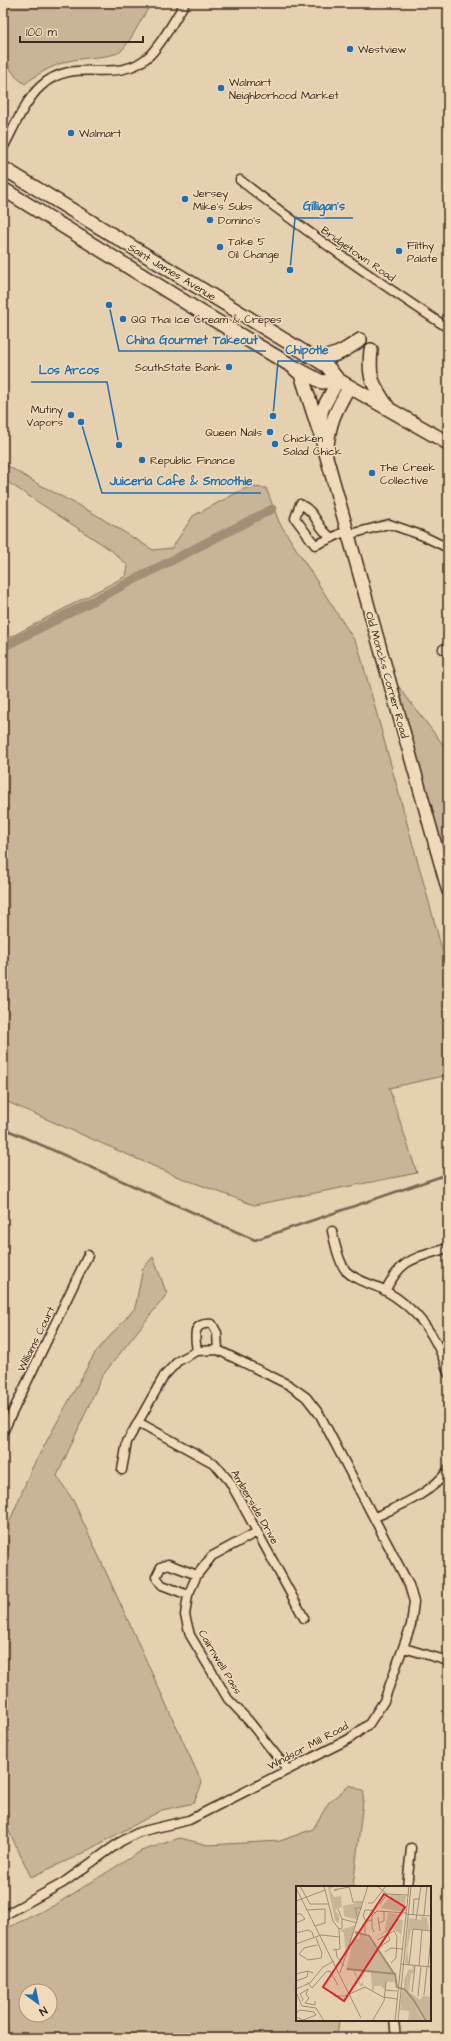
<svg xmlns="http://www.w3.org/2000/svg" width="451" height="2041" font-family="'Architects Daughter',sans-serif">
	<style>
		.green { fill: #c9b497; stroke: #826f5a; fill-rule: evenodd }
		.lines { fill: none; stroke-linecap: round; stroke-linejoin: round }
		.stream { stroke: #796552; stroke-width: 2.5 }
		.canal { stroke: #a28d75; stroke-width: 9 }
		.street-casing { stroke: #3b2a1e; stroke-width: 11 }
		.secondary-casing { stroke: #3b2a1e; stroke-width: 15 }
		.primary-casing { stroke: #3b2a1e; stroke-width: 16 }
		.street { stroke: #f0dab9; stroke-width: 8 }
		.secondary { stroke: #f0dab9; stroke-width: 12 }
		.primary { stroke: #f0dab9; stroke-width: 13 }
		.poi-dot { fill: #1f6fb2; stroke: #f0dab9; stroke-width: 1.5 }
		.labels { text-anchor: middle; dominant-baseline: central; stroke-width: 3; stroke-linejoin: round; paint-order: stroke }
		.poi-label { font-size: 11px; fill: #3b2a1e; stroke: #f0dab9; text-anchor: start }
		.street-label { font-size: 11px; fill: #3b2a1e; stroke: #f0dab9 }
		.inset-river { fill: none; stroke: #a28d75; stroke-width: 2 }
		.inset-road { fill: none; stroke: #a18e76; stroke-width: 1 }
		.view { fill: #d62828; fill-opacity: 0.15; stroke: #d62828; stroke-width: 2 }
		.inset-edge { fill: none; stroke: #3b2a1e; stroke-width: 2 }
		.leader { fill: none; stroke: #1f6fb2; stroke-width: 1.5 }
		.callout-dot { fill: #1f6fb2; stroke: #f0dab9; stroke-width: 1.5 }
		.callout-label { font-size: 12px; text-anchor: middle; font-weight: bold; fill: #1f6fb2; stroke: #f0dab9; stroke-width: 3; stroke-linejoin: round; paint-order: stroke }
	</style>
	<rect width="100%" height="100%" fill="#e5d0b0"/>
	<filter id="ink" filterUnits="userSpaceOnUse"><feTurbulence type="fractalNoise" baseFrequency=".025" numOctaves="2"/><feDisplacementMap in="SourceGraphic" scale="8" xChannelSelector="R" yChannelSelector="G"/><feConvolveMatrix kernelMatrix="1 2 1 2 8 2 1 2 1" color-interpolation-filters="sRGB"/></filter>
	<g filter="url(#ink)">
		<!-- green -->
		<path class="green" d="M3 3H148V9C140 21 131 41 121 51 114 58 79 57 65 62 50 67 37 74 25 84L16 77 3 58Z
			M3 463 38 484 93 513 153 550 172 548 193 516 248 487 266 488 279 522 358 646 448 971V1075L389 1088 417 1173 254 1205 176 1176 3 1100V641L126 576 128 566 111 550 3 479Z
			M392 678 448 751V871Z
			M153 1257 167 1294 102 1376 57 1476 74 1502 202 1783 194 1803 162 1810 75 1857 31 1877 3 1819V1562L9 1549V1523L32 1468 95 1353 135 1308 143 1268Z
			M350 1785 364 1792 353 1887H297V2020H339L337 2038H3V1930L55 1905 141 1851 180 1838 208 1845 280 1841 313 1829 329 1802ZM26 1991H50V2015H26Z"/>
		<g class="lines">
			<!-- stream -->
			<path class="stream" d="M3 1128 255 1240 448 1174"/>
			<!-- canal -->
			<path class="canal" d="M3 647 272 509"/>
			<!-- street casing -->
			<g class="street-casing">
				<path id="street" d="M3 148C13 130 25 100 41 86 76 54 115 87 149 56 164 41 174 20 185 3
					M240 180C307 233 377 281 448 328
					M347 535 389 524 421 535 448 548
					M332 538C316 528 318 513 300 504L295 518 315 545C326 541 336 536 346 531
					M443 649 448 652
					M332 1231C335 1243 338 1261 346 1271 356 1281 372 1284 384 1290 417 1308 438 1338 448 1373
					M385 1291C403 1257 413 1259 448 1248
					M138 1422 215 1464 230 1482 304 1618
					M3 1432 88 1255
					M122 1470 127 1442 164 1376 178 1361 197 1351 218 1350 217 1333 212 1324C191 1322 195 1337 197 1351
					M375 1517C401 1505 431 1494 448 1470
					M257 1532 212 1556 197 1575 188 1595 185 1615 190 1635 228 1699 248 1720 288 1770
					M188 1595 162 1585 156 1577 161 1567 168 1564 197 1575
					M404 1648 448 1661
					M407 1887 411 1848
					M3 1916 63 1883 120 1842 139 1832 189 1820 349 1739 369 1724 384 1701 411 1625 414 1602 409 1585 320 1415 306 1397 289 1385 218 1350
					M394 2020 396 2038"/>
			</g>
			<!-- secondary casing -->
			<g class="secondary-casing">
				<path id="secondary" d="M338 380 322 410 319 430 448 890
					M327 452C329 423 335 412 349 387"/>
			</g>
			<!-- primary casing -->
			<g class="primary-casing">
				<path id="primary" d="M3 168 327 366 338 380 448 443
					M3 189 201 312 292 366 322 382 338 380
					M371 350C368 377 372 384 387 406
					M313 357C333 359 344 351 360 340
					M295 369 301 374 319 430"/>
			</g>
			<!-- street -->
			<use href="#street" class="street"/>
			<!-- secondary -->
			<use href="#secondary" class="secondary"/>
			<!-- primary -->
			<use href="#primary" class="primary"/>
		</g>
	</g>
	<!-- markers -->
	<g class="poi-dot">
		<circle cx="350" cy="49" r="4"/>
		<circle cx="221" cy="88" r="4"/>
		<circle cx="71" cy="133" r="4"/>
		<circle cx="185" cy="199" r="4"/>
		<circle cx="210" cy="220" r="4"/>
		<circle cx="220" cy="247" r="4"/>
		<circle cx="399" cy="251" r="4"/>
		<circle cx="123" cy="319" r="4"/>
		<circle cx="229" cy="367" r="4"/>
		<circle cx="71" cy="415" r="4"/>
		<circle cx="270" cy="432" r="4"/>
		<circle cx="275" cy="444" r="4"/>
		<circle cx="142" cy="460" r="4"/>
		<circle cx="372" cy="473" r="4"/>
	</g>
	<g class="labels">
		<!-- poi labels -->
		<g class="poi-label">
			<text x="358" y="49">Westview</text>
			<text x="229" y="82">Walmart<tspan x="229" dy="13">Neighborhood Market</tspan></text>
			<text x="79" y="133">Walmart</text>
			<text x="193" y="193">Jersey<tspan x="193" dy="13">Mike's Subs</tspan></text>
			<text x="218" y="220">Domino's</text>
			<text x="228" y="241">Take 5<tspan x="228" dy="13">Oil Change</tspan></text>
			<text x="407" y="245">Filthy<tspan x="407" dy="13">Palate</tspan></text>
			<text x="131" y="319">QQ Thai Ice Cream &amp; Crepes</text>
			<text x="221" y="367" text-anchor="end">SouthState Bank</text>
			<text x="63" y="409" text-anchor="end">Mutiny<tspan x="63" dy="13">Vapors</tspan></text>
			<text x="262" y="432" text-anchor="end">Queen Nails</text>
			<text x="283" y="438">Chicken<tspan x="283" dy="13">Salad Chick</tspan></text>
			<text x="150" y="460">Republic Finance</text>
			<text x="380" y="467">The Creek<tspan x="380" dy="13">Collective</tspan></text>
		</g>
		<!-- street labels -->
		<g class="street-label">
			<text transform="translate(358 254) rotate(35)">Bridgetown Road</text>
			<text transform="translate(172 272) rotate(31)">Saint James Avenue</text>
			<text transform="translate(387 675) rotate(74)">Old Moncks Corner Road</text>
			<text transform="translate(36 1339) rotate(-64)">Williams Court</text>
			<text transform="translate(255 1507) rotate(60)">Amberside Drive</text>
			<text transform="translate(220 1662) rotate(59)">Cairnwell Pass</text>
			<text transform="translate(308 1746) rotate(-28)">Windsor Mill Road</text>
		</g>
	</g>
	<!-- overview -->
	<g transform="translate(296 1886)">
		<rect width="135" height="135" fill="#e5d0b0"/>
		<path d="M29 0H40L34 3 35 6 38 11 45 10 46 21 39 24 43 29V38L39 34 32 1ZM96 8 110 10 108 26 85 22ZM66 16 61 34 48 30 47 20ZM92 27 103 28 102 33 107 34 104 62 105 48 96 43 78 52 89 45ZM126 30 131 32 133 44H115L111 64 113 78 109 77 113 32 125 34ZM60 39 50 72 48 47 44 44ZM64 48 72 52 97 86 99 96H91L89 104 85 100H78V104H76L75 86 59 85 64 97 68 98 65 101 57 85 50 84 58 52 63 53ZM116 80H119L117 88 115 87 113 106 124 114 127 110 135 111V135L128 132 108 104V93L113 83 117 84ZM106 104 115 113 128 135H112L113 125 104 124Z" fill="#c9b497"/>
		<path class="inset-river" d="M59 46 73 50 99 89M51 83 99 88 101 102M103 102 108 103 117 113M117 113 130 135"/>
		<path class="inset-road" d="M4 0 14 18H33M28 0 37 35 43 43 44 63 37 64M53 0 57 16H67M81 0 91 8 112 9M0 2 65 132M41 4H38L53 1M0 15 29 4M72 17H77L90 0M84 18 91 8M42 23 46 33V42L43 43M135 23V40M11 24 29 23V37L19 40M0 28H5L9 33 0 37M109 28 135 30M117 28 118 13H124M128 29 131 0M82 31 84 45M46 33 61 37M62 34 59 22H66M120 34 125 0M70 35 67 30 69 24H75L79 27M82 37 88 35V25M78 46 76 41V30L81 25 110 27M0 47 12 44 16 46 18 52M69 48V36L76 34M25 49 44 51M81 54 98 45 101 50 100 72 95 77M0 58 25 49M85 60 94 54 92 48M40 64 41 71 48 80M89 66 95 62 106 63M3 68 12 74 25 72 26 67 20 52M3 68 8 62 21 59M105 78 135 81M113 79 117 43 135 45M123 80 126 44M132 81 135 50M44 87 72 0M0 88 12 85 17 87M0 95 11 91 12 85M11 96 16 102 30 86 34 85 42 99M135 97V111M0 103 14 97 27 81 38 75M12 103 10 108 13 112 9 117 19 119V115M89 104 101 105M0 106 6 120 20 122 28 135M116 106 119 80M128 109 131 81M38 110H49L69 101 87 111 101 113M122 110 125 80M6 115 7 113 4 108 12 103M0 127 4 124 18 126 20 129 7 134 0 131M77 134 88 115 90 96M58 135H83M99 135 113 0M102 135 115 0"/>
		<path class="view" d="M88 8 109 21 48 115 27 101Z"/>
		<rect width="135" height="135" class="inset-edge"/>
	</g>
	<!-- callouts -->
	<path class="leader" d="M290 270L295 218H353M109 305L119 351H266M273 416L278 361H337M119 445L107 382H31M81 422L102 493H261"/>
	<g class="callout-dot">
		<circle cx="290" cy="270" r="4"/>
		<circle cx="109" cy="305" r="4"/>
		<circle cx="273" cy="416" r="4"/>
		<circle cx="119" cy="445" r="4"/>
		<circle cx="81" cy="422" r="4"/>
	</g>
	<g class="callout-label">
		<text x="324" y="210">Gilligan's</text>
		<text x="192" y="344">China Gourmet Takeout</text>
		<text x="307" y="354">Chipotle</text>
		<text x="69" y="374">Los Arcos</text>
		<text x="181" y="485">Juiceria Cafe &amp; Smoothie</text>
	</g>
	<!-- margin -->
	<rect width="451" height="2041" fill="none" stroke="#f0dab9" stroke-width="16"/>
	<rect x="8" y="8" width="435" height="2025" fill="none" stroke="#3b2a1e" stroke-width="1.5" filter="url(#ink)"/>
	<!-- north arrow -->
	<g transform="translate(38 2003) rotate(147)"><circle r="19" fill="#f0dab9" stroke="#a8947b"/>
	<path d="M0-3L7 15L0 10L-7 15Z" fill="#1f6fb2"/>
	<text y="-6" font-size="11" font-weight="bold" text-anchor="middle" fill="#3b2a1e">N</text>
	</g>
	<!-- scale -->
	<path d="M20 36v6h123v-6" fill="none" stroke="#3b2a1e" stroke-width="2"/>
	<text x="26" y="36" font-size="12" fill="#3b2a1e" stroke="#f0dab9" stroke-width="3" paint-order="stroke">100 m</text>
</svg>
